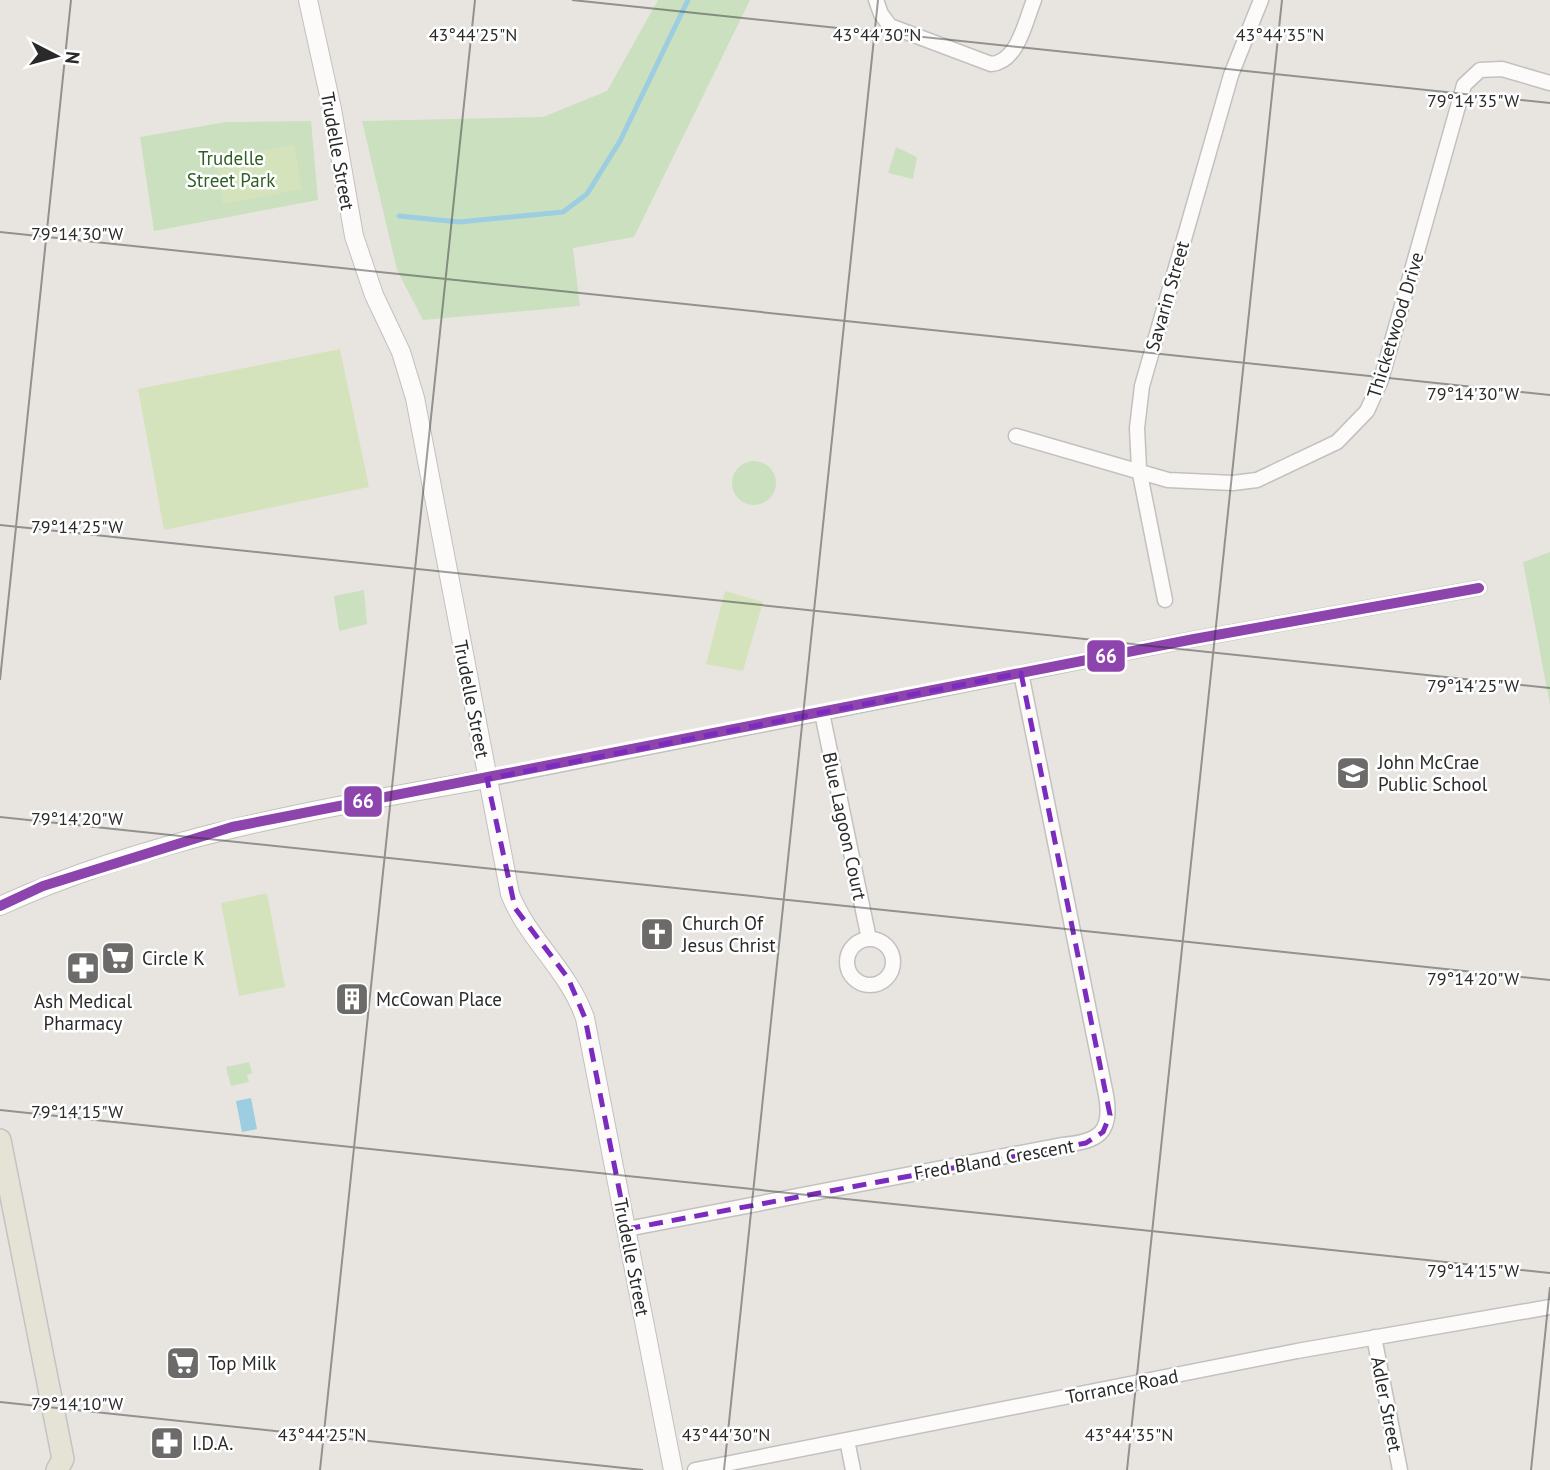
<svg xmlns="http://www.w3.org/2000/svg" width="1550" height="1470" font-family="'PT Sans',sans-serif">
	<style>
		.green { fill: #cbe0be }
		.pitch { fill: #d4e3bc }
		.water { fill: #9dcde0 }
		.lines { fill: none; stroke-linecap: round; stroke-linejoin: round }
		.stream { stroke: #9dcde0; stroke-width: 5 }
		.minor-casing { stroke: #c2c1c0; stroke-width: 17 }
		.tertiary-casing { stroke: #c2c1c0; stroke-width: 20 }
		.primary-casing { stroke: #c4c3c2; stroke-width: 24 }
		.minor { stroke: #fcfbfa; stroke-width: 14 }
		.tertiary { stroke: #fcfbfa; stroke-width: 18 }
		.primary { stroke: #e5e2d6; stroke-width: 21 }
		.bus-1-casing { stroke: #fff; stroke-width: 16 }
		.bus-1 { stroke: #8e44ad; stroke-width: 10 }
		.marked { fill: none; stroke: #7b2cbf; stroke-width: 5; stroke-dasharray: 14 9; stroke-linejoin: round }
		.ticks { fill: none; stroke: #2a2a2a; stroke-width: 2; stroke-opacity: 0.45 }
		.labels { text-anchor: middle; dominant-baseline: central; stroke-width: 5; stroke-linejoin: round; paint-order: stroke }
		.street-label { font-size: 19px; fill: #2a2a2a; stroke: #fff }
		.park-label { font-size: 19px; fill: #2e5f23; stroke: #fff }
		.poi-label { font-size: 19px; fill: #2a2a2a; stroke: #fff; text-anchor: start }
		.ticks-label { font-size: 18px; text-anchor: middle; fill: #2a2a2a; stroke: #fff; stroke-width: 5; stroke-linejoin: round; paint-order: stroke }
		.line-badge { stroke: #fff; stroke-width: 2.5 }
		.badge-label { font-size: 19px; text-anchor: middle; font-weight: bold; fill: #fff }
	</style>
	<rect width="100%" height="100%" fill="#e8e5e1"/>
	<!-- green -->
	<path class="green" d="M658 0H750L634 237 573 248 580 306 423 320 397 270 362 121 543 117 607 91Z
		M311 121 318 200 154 231 140 137 226 122Z
		M896 147 917 157 913 179 888 173Z
		M732 483a22 22 0 1 1 44 0a22 22 0 1 1-44 0Z
		M1550 552V705L1523 562Z
		M364 590 367 624 339 631 334 596Z
		M249 1062 252 1073 247 1075 249 1082 231 1086 226 1067Z"/>
	<!-- pitch -->
	<path class="pitch" d="M294 145 302 189 223 204 216 159Z
		M340 349 369 487 164 530 138 389Z
		M725 591 763 602 743 671 706 664Z
		M267 893 285 987 239 996 221 903Z"/>
	<!-- water -->
	<path class="water" d="M251 1098 257 1129 242 1132 236 1101Z"/>
	<g class="lines">
		<!-- stream -->
		<path class="stream" d="M399 216 459 222 563 212 587 194 620 141 688 0"/>
		<!-- minor casing -->
		<g class="minor-casing">
			<path id="minor" d="M876 0 881 14 890 26 991 64C1018 62 1025 22 1034 0
				M1016 436 1168 480 1233 483 1257 480 1337 442 1367 411 1381 380 1464 85 1480 70 1502 69 1550 83
				M1165 600 1139 469 1137 428 1142 386 1231 75 1261 0
				M822 713 869 939
				M487 779 1194 639 1479 588
				M847 962a23 23 0 1 1 46 0a23 23 0 1 1-46 0Z
				M627 1229 1062 1145C1098 1142 1113 1133 1106 1095L1021 673
				M1374 1337 1400 1470
				M847 1440 853 1470
				M695 1470 1297 1351 1550 1307"/>
		</g>
		<!-- tertiary casing -->
		<g class="tertiary-casing">
			<path id="tertiary" d="M308 0 332 109 354 236 374 295 401 352 415 398 510 894C528 940 568 969 585 1018L673 1470
				M0 906C154 836 322 808 487 779"/>
		</g>
		<!-- primary casing -->
		<g class="primary-casing">
			<path id="primary" d="M0 1140 63 1459 57 1470"/>
		</g>
		<!-- minor -->
		<use href="#minor" class="minor"/>
		<!-- tertiary -->
		<use href="#tertiary" class="tertiary"/>
		<!-- primary -->
		<use href="#primary" class="primary"/>
		<!-- bus-1 casing -->
		<g class="bus-1-casing">
			<path id="bus-1" d="M0 906 43 886 232 827 1194 639 1479 588"/>
		</g>
		<!-- bus-1 -->
		<use href="#bus-1" class="bus-1"/>
	</g>
	<!-- marked area -->
	<path class="marked" d="M1021 673 1106 1095 1110 1115 1103 1132 1086 1143 627 1229 585 1018 568 978 515 908 487 779Z"/>
	<!-- ticks -->
	<path class="ticks" d="M572 0 1550 103M0 232 1550 395M0 525 1550 688M0 680 71 0M0 817 1550 980M0 1110 1550 1273M0 1402 643 1470M320 1470 475 0M724 1470 878 0M1127 1470 1282 0M1531 1470 1550 1287"/>
	<!-- icons -->
	<defs>
		<g id="school-square" transform="scale(1.75)"><rect x="-9" y="-9" width="18" height="18" rx="4" fill="#6c6b6a" stroke="#fff"/><path d="M0-5L7-2L0 1L-7-2ZM-4 1L0 2.5L4 1V4Q0 6-4 4Z" fill="#fff"/></g>
		<g id="church-square" transform="scale(1.75)"><rect x="-9" y="-9" width="18" height="18" rx="4" fill="#6c6b6a" stroke="#fff"/><path d="M-1.2-6h2.4v3.5h3.3v2.4h-3.3V6h-2.4V-.1h-3.3v-2.4h3.3Z" fill="#fff"/></g>
		<g id="supermarket-square" transform="scale(1.75)"><rect x="-9" y="-9" width="18" height="18" rx="4" fill="#6c6b6a" stroke="#fff"/><path d="M-6-5.5h2.5l.6 2H6L4.5 2H-2.5L-4.4-4H-6ZM-1.5 3.2a1.3 1.3 0 1 0 .1 0ZM3 3.2a1.3 1.3 0 1 0 .1 0Z" fill="#fff"/></g>
		<g id="pharmacy-square" transform="scale(1.75)"><rect x="-9" y="-9" width="18" height="18" rx="4" fill="#6c6b6a" stroke="#fff"/><path d="M-2-6h4v4h4v4h-4v4h-4v-4h-4v-4h4Z" fill="#fff"/></g>
		<g id="building-square" transform="scale(1.75)"><rect x="-9" y="-9" width="18" height="18" rx="4" fill="#6c6b6a" stroke="#fff"/><path d="M-4-6H4V6H1V3H-1V6H-4ZM-2.5-4.3h1.7v1.8h-1.7ZM.8-4.3h1.7v1.8H.8ZM-2.5-1h1.7V.8h-1.7ZM.8-1h1.7V.8H.8Z" fill="#fff"/></g>
	</defs>
	<g fill-rule="evenodd">
		<use href="#school-square" x="1353" y="773"/>
		<use href="#church-square" x="657" y="934"/>
		<use href="#supermarket-square" x="118" y="958"/>
		<use href="#pharmacy-square" x="83" y="968"/>
		<use href="#building-square" x="352" y="999"/>
		<use href="#supermarket-square" x="183" y="1363"/>
		<use href="#pharmacy-square" x="167" y="1443"/>
	</g>
	<g class="labels">
		<!-- street labels -->
		<g class="street-label">
			<text transform="translate(338 151) rotate(80)">Trudelle Street</text>
			<text transform="translate(1167 296) rotate(-74)">Savarin Street</text>
			<text transform="translate(1395 325) rotate(-73)">Thicketwood Drive</text>
			<text transform="translate(472 699) rotate(79)">Trudelle Street</text>
			<text transform="translate(845 826) rotate(78)">Blue Lagoon Court</text>
			<text transform="translate(994 1159) rotate(-10)">Fred Bland Crescent</text>
			<text transform="translate(632 1257) rotate(79)">Trudelle Street</text>
			<text transform="translate(1122 1386) rotate(-11)">Torrance Road</text>
			<text transform="translate(1387 1404) rotate(79)">Adler Street</text>
		</g>
		<!-- park labels -->
		<g class="park-label">
			<text x="231" y="158">Trudelle<tspan x="231" dy="22">Street Park</tspan></text>
		</g>
		<!-- poi labels -->
		<g class="poi-label">
			<text x="1378" y="762">John McCrae<tspan x="1378" dy="22">Public School</tspan></text>
			<text x="682" y="923">Church Of<tspan x="682" dy="22">Jesus Christ</tspan></text>
			<text x="142" y="958">Circle K</text>
			<text x="376" y="999">McCowan Place</text>
			<text x="83" y="1001" text-anchor="middle">Ash Medical<tspan x="83" dy="22">Pharmacy</tspan></text>
			<text x="208" y="1363">Top Milk</text>
			<text x="192" y="1443">I.D.A.</text>
		</g>
	</g>
	<g class="ticks-label">
		<text x="473" y="41">43°44'25"N</text>
		<text x="877" y="41">43°44'30"N</text>
		<text x="1280" y="41">43°44'35"N</text>
		<text x="1473" y="107">79°14'35"W</text>
		<text x="77" y="240">79°14'30"W</text>
		<text x="1473" y="400">79°14'30"W</text>
		<text x="77" y="533">79°14'25"W</text>
		<text x="1473" y="692">79°14'25"W</text>
		<text x="77" y="825">79°14'20"W</text>
		<text x="1473" y="985">79°14'20"W</text>
		<text x="77" y="1118">79°14'15"W</text>
		<text x="1473" y="1277">79°14'15"W</text>
		<text x="77" y="1410">79°14'10"W</text>
		<text x="322" y="1441">43°44'25"N</text>
		<text x="726" y="1441">43°44'30"N</text>
		<text x="1129" y="1441">43°44'35"N</text>
	</g>
	<g class="line-badge">
		<rect x="1086" y="639" width="40" height="34" rx="7" fill="#8e44ad"/>
		<rect x="343" y="785" width="40" height="33" rx="7" fill="#8e44ad"/>
	</g>
	<g class="badge-label">
		<text x="1106" y="663">66</text>
		<text x="363" y="808">66</text>
	</g>
	<!-- north arrow -->
	<g transform="translate(56 56) rotate(96)" stroke="#ffffff" stroke-width="5" paint-order="stroke">
	<path d="M0-5L12 26L0 18L-12 26Z" fill="#2a2a2a"/>
	<text y="-10" font-size="19" font-weight="bold" text-anchor="middle" fill="#2a2a2a">N</text>
	</g>
</svg>
